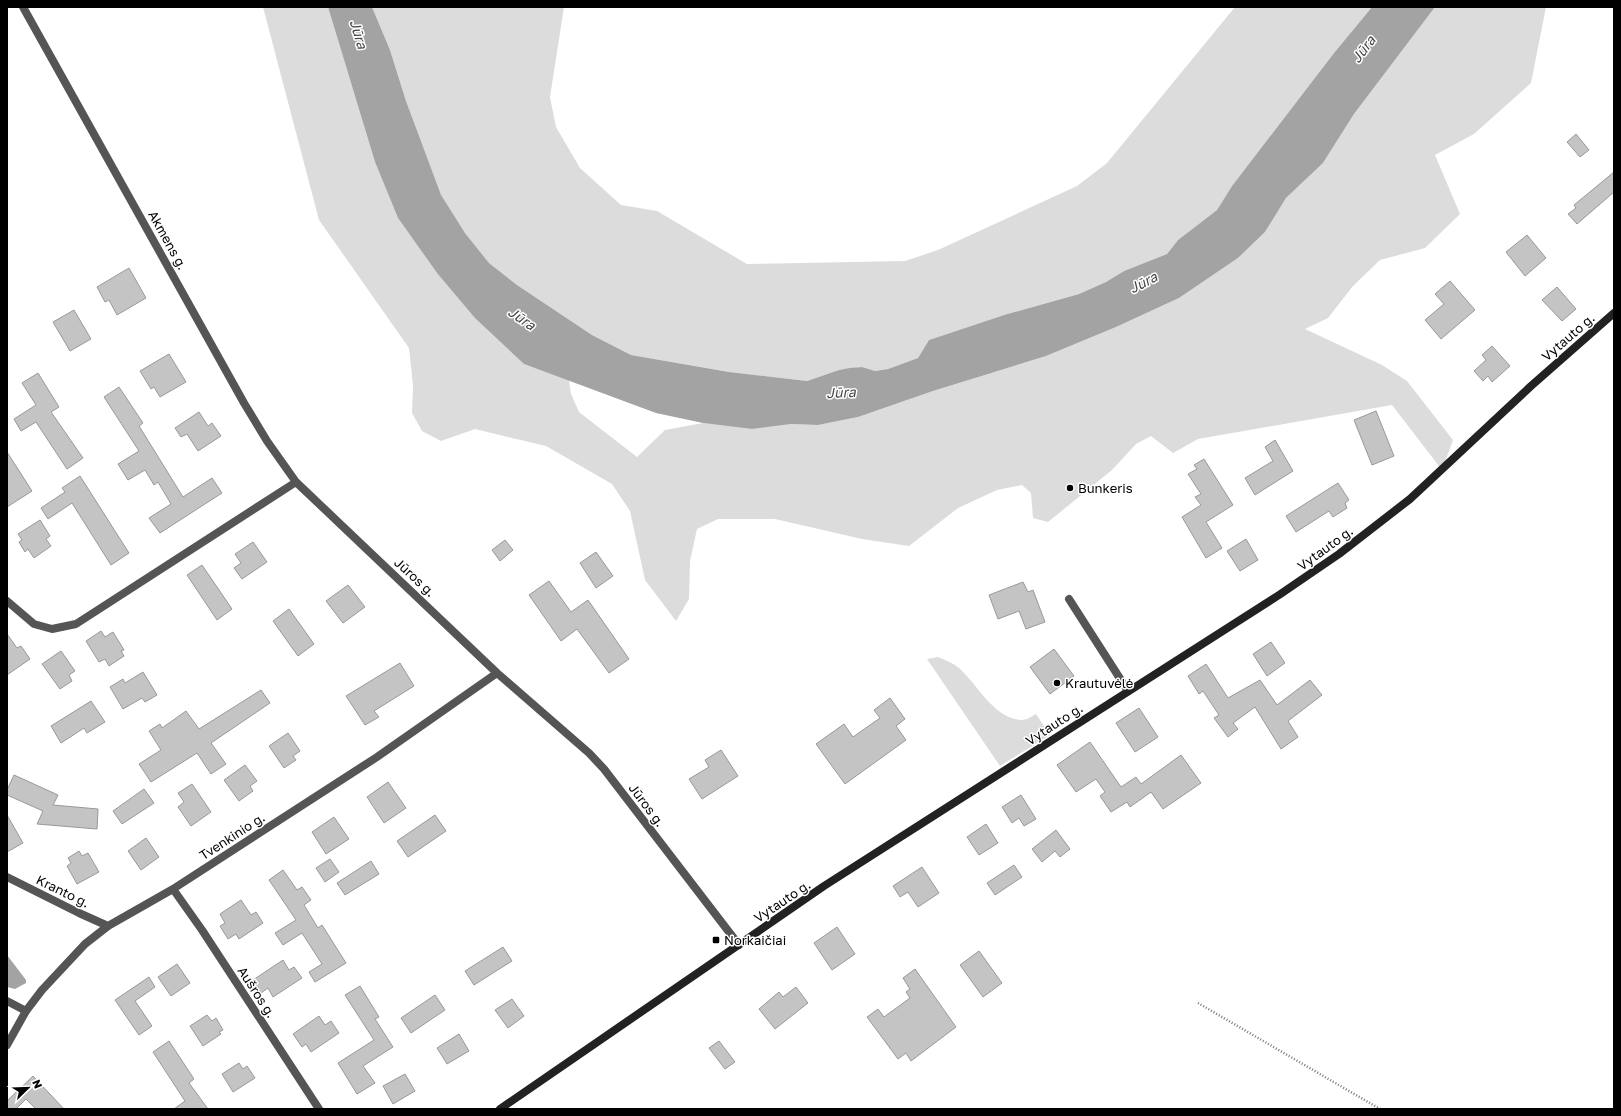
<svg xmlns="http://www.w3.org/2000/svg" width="1621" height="1116" font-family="'Golos Text',sans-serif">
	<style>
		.green { fill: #dcdcdc }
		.water { fill: #a3a3a3 }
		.building { fill: #c4c4c4; stroke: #999 }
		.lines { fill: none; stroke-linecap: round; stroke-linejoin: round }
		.path { stroke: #777; stroke-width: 2.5; stroke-dasharray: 1 2; stroke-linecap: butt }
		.service { stroke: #555; stroke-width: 8 }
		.minor { stroke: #555; stroke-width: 8 }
		.secondary { stroke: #222; stroke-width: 8 }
		.poi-dot { fill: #000; stroke: #fff; stroke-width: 1.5 }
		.labels { text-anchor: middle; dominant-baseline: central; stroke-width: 3; stroke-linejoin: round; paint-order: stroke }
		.street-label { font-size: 13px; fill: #000; stroke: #fff }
		.poi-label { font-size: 13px; fill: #000; stroke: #fff; text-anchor: start }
		.water-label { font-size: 14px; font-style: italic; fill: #444; stroke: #fff }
	</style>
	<rect width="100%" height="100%" fill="#fff"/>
	<!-- green -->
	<path class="green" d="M263 7H328L375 162 398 218 437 273 524 364 569 380 571 394 579 412 637 457 665 430 703 423 752 429 791 424 818 425 858 417 933 391 1046 356 1116 327 1179 298 1238 258 1265 232 1286 198 1323 163 1354 114 1435 7H1546L1531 83 1474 134 1435 155 1460 214 1425 248 1380 260 1353 286 1328 318 1305 329 1382 365 1407 381 1453 440 1442 470 1392 405 1198 439 1173 453 1151 436 1136 444 1112 470 1048 522 1033 518 1031 493 1022 485 997 490 958 508 909 546 862 539 775 519H718L697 529 690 561 689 599 676 621 645 580 630 511 612 484 546 446 475 429 441 441 422 431 412 413 413 385 409 348 319 220Z
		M372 7H564L550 97 556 127 580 168 621 205 657 211 747 264 905 261 938 250 1077 186 1107 163 1235 7H1372L1334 53 1232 186 1217 210 1178 240 1167 254 1124 271 1106 282 1079 294 1004 315 929 340 918 358 888 369 875 371 862 367 839 370 807 381 729 372 631 355 592 335 517 285 489 263 465 233 441 196 406 101 390 50Z
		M938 657C945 660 953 663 959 668 978 685 994 719 1022 720 1027 720 1032 716 1036 714L1050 735 1000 766 927 659Z"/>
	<!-- water -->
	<path class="water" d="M328 7H372L390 50 406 101 441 195 465 233 489 263 517 285 592 335 631 355 729 372 807 381 839 370 850 368 862 367 875 371 888 369 918 358 929 340 1004 315 1079 294 1106 282 1124 271 1167 254 1178 240 1217 210 1232 186 1334 53 1372 7H1435L1354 114 1323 163 1286 198 1265 232 1238 258 1179 298 1116 327 1046 356 933 391 858 417 818 425 791 424 752 429 703 423 656 413 524 364 475 318 437 273 398 218 375 162Z
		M7 955 26 980V983L15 989 7 987Z"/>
	<!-- building -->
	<path class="building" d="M1576 134 1589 150 1580 157 1567 142Z
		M1614 172V192L1577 224 1568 214 1576 208 1574 205Z
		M1527 235 1546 258 1525 276 1506 252Z
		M129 268 146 298 117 315 109 300 105 302 97 287Z
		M1450 281 1475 310 1441 339 1425 320 1444 304 1435 294Z
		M1557 287 1576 309 1562 321 1542 300Z
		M74 310 91 339 70 351 53 322Z
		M1492 346 1510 366 1492 382 1488 376 1483 381 1474 371 1486 360 1482 355Z
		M169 354 186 382 160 397 154 387 151 389 140 371Z
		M38 373 59 407 51 412 83 458 67 469 36 422 21 431 14 419 36 405 22 383Z
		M119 387 143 423 139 426 183 497 212 478 222 493 160 533 149 518 171 504 158 482 154 485 145 470 128 480 118 464 139 451 104 397Z
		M1376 411 1394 456 1372 465 1354 420Z
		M199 412 208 426 212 423 221 436 198 451 187 434 181 437 175 428Z
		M1275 440 1293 471 1255 495 1245 478 1273 461 1265 447Z
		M7 452 32 491 7 507Z
		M1204 459 1233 505 1206 522 1222 548 1206 558 1182 517 1201 505 1195 497 1201 494 1188 474 1197 469 1194 465Z
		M80 476 129 553 111 565 72 503 48 519 41 508 65 492 62 488Z
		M1338 483 1349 500 1345 503 1347 508 1333 517 1329 511 1296 532 1286 516Z
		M40 520 50 536 46 539 51 546 34 558 28 549 25 552 19 542 22 540 18 534Z
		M1246 539 1258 560 1240 571 1227 551Z
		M505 540 513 550 500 561 492 550Z
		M253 542 267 562 242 579 234 568 241 563 235 554Z
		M596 552 613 576 596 588 580 563Z
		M202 565 232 609 217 620 187 575Z
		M549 581 571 612 588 600 629 659 609 673 577 629 561 641 529 595Z
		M1023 582 1028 592 1033 590 1045 622 1026 629 1019 611 998 619 989 595Z
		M348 585 365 607 343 623 326 601Z
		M289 609 314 644 298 656 273 621Z
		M101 631 105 637 113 632 124 650 121 651 124 656 109 666 105 659 99 662 86 641Z
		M7 634 17 648 21 646 30 659 7 675Z
		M1271 642 1285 663 1267 676 1253 654Z
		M1054 649 1074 676 1050 694 1030 667Z
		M61 651 75 671 69 675 72 681 60 689 42 664Z
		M400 663 414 686 374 711 379 717 365 725 346 696Z
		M1206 664 1228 698 1260 680 1277 705 1310 680 1322 695 1288 721 1298 737 1281 749 1255 707 1233 723 1238 729 1228 737 1214 718 1219 715 1203 691 1199 694 1188 676Z
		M143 672 157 695 145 702 142 698 123 709 110 687 123 679 125 683Z
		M261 690 270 703 211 743 226 764 211 774 197 753 151 782 139 764 161 750 149 731 160 724 162 728 186 711 199 729Z
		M890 698 905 719 896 726 906 740 845 784 816 744 844 724 853 737 880 718 874 710Z
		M91 701 105 722 87 733 84 728 61 743 51 726Z
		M1139 708 1158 737 1135 752 1116 723Z
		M288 733 300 751 293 756 296 760 284 768 269 746Z
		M1090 742 1121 787 1136 777 1141 784 1181 755 1201 783 1163 809 1151 792 1130 807 1127 802 1111 812 1100 796 1105 792 1096 779 1076 792 1057 765Z
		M721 750 738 776 702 799 689 779 709 767 705 760Z
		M245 765 257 781 250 786 253 791 239 801 224 780Z
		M14 775 58 795 53 805 98 809 97 829 37 824 43 811 7 795V790Z
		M388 782 406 808 384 823 367 797Z
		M192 784 211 812 191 826 178 807 184 802 178 793Z
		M144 789 154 803 122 824 113 811Z
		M1021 795 1036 819 1024 826 1019 818 1012 823 1002 807Z
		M7 815 23 843 7 852Z
		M435 815 446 831 408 857 397 841Z
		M334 817 349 839 326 854 312 832Z
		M986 824 998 843 979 855 967 837Z
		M1056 830 1070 849 1060 857 1055 851 1042 862 1032 849Z
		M146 838 159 857 141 870 128 851Z
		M79 851 82 856 88 853 99 872 77 884 67 866 71 863 68 858Z
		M330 859 339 872 325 882 316 868Z
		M371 861 379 874 345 895 337 883Z
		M1014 865 1022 877 995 895 987 883Z
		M922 867 939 893 918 907 908 892 900 897 893 886Z
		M283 870 297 890 302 887 311 900 304 905 318 928 322 925 346 963 315 982 309 972 322 964 302 933 283 945 275 933 296 920 269 880Z
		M241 900 251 915 256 912 263 923 239 939 236 934 228 939 220 926 225 923 220 914Z
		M837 927 855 954 832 970 814 943Z
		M503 947 512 961 474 985 465 971Z
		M979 951 1002 983 983 997 960 965Z
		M283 960 289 970 294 967 302 978 273 997 268 988 261 993 253 980Z
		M177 964 190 983 171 996 158 977Z
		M915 969 956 1027 911 1061 906 1053 898 1059 867 1017 878 1009 884 1017 910 998 906 992 910 989 903 978Z
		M149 977 155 987 135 1001 152 1026 139 1035 115 1000Z
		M360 986 379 1017 375 1019 393 1047 363 1066 375 1083 357 1094 338 1063 374 1040 345 995Z
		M796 987 808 1003 775 1029 759 1009 779 992 783 997Z
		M435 995 445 1010 411 1033 401 1018Z
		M512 999 524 1016 508 1028 495 1010Z
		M207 1015 212 1021 216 1018 223 1030 219 1032 221 1034 203 1046 190 1026Z
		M319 1016 325 1025 331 1021 339 1033 311 1052 306 1044 302 1047 293 1034Z
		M459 1034 469 1051 447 1064 437 1048Z
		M169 1041 194 1079 189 1083 208 1109H174L185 1101 153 1052Z
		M719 1041 735 1062 725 1069 709 1048Z
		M239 1063 243 1069 247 1066 255 1078 233 1092 222 1074Z
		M405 1074 415 1091 393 1104 383 1086Z
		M33 1076 64 1109H36L26 1099 16 1109H7V1101Z"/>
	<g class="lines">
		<!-- path -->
		<path class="path" d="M1198 1003 1380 1109"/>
		<!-- service -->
		<path class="service" d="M1069 599 1128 691
			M7 1001 26 1011"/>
		<!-- minor -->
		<path class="minor" d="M23 7 244 403 267 441 296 482 497 673 589 753 604 769 739 945
			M7 601 34 624 52 629 76 624 296 482
			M7 877 79 913 108 926
			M173 889 202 930 319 1109
			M7 1045 26 1011 42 990 85 944 108 926 173 889 377 757 497 673"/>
		<!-- secondary -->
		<path class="secondary" d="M500 1109 824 886 1279 595 1339 554 1410 499 1531 386 1614 313"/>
	</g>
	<!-- markers -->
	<g class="poi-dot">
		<circle cx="1070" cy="488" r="4"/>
		<circle cx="1057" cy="683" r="4"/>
		<rect x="712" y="936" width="8" height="8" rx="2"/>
	</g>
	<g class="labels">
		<!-- street labels -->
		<g class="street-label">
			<text transform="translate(168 240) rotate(61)">Akmens g.</text>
			<text transform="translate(1568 337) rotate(-41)">Vytauto g.</text>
			<text transform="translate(1325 548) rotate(-36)">Vytauto g.</text>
			<text transform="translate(415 577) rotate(43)">Jūros g.</text>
			<text transform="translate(1054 724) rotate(-33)">Vytauto g.</text>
			<text transform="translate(647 805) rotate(53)">Jūros g.</text>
			<text transform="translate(232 836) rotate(-33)">Tvenkinio g.</text>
			<text transform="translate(63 891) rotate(26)">Kranto g.</text>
			<text transform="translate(782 901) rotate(-34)">Vytauto g.</text>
			<text transform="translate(257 992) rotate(57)">Aušros g.</text>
		</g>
		<!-- poi labels -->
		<g class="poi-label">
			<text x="1078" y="488">Bunkeris</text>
			<text x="1065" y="683">Krautuvėlė</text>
			<text x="724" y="940">Norkaičiai</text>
		</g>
		<!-- water labels -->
		<g class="water-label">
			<text transform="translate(359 34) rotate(73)">Jūra</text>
			<text transform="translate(1363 49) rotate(-53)">Jūra</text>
			<text transform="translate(1143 282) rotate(-28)">Jūra</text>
			<text transform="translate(522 318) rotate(34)">Jūra</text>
			<text transform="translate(841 392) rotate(-3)">Jūra</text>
		</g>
	</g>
	<!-- border -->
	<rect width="1621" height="1116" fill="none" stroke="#000000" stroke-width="16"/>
	<!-- north arrow -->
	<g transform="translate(28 1088) rotate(67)" stroke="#ffffff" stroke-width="3" paint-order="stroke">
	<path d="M0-3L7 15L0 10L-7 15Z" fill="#000000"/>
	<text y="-6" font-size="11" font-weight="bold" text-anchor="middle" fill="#000000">N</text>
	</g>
</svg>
